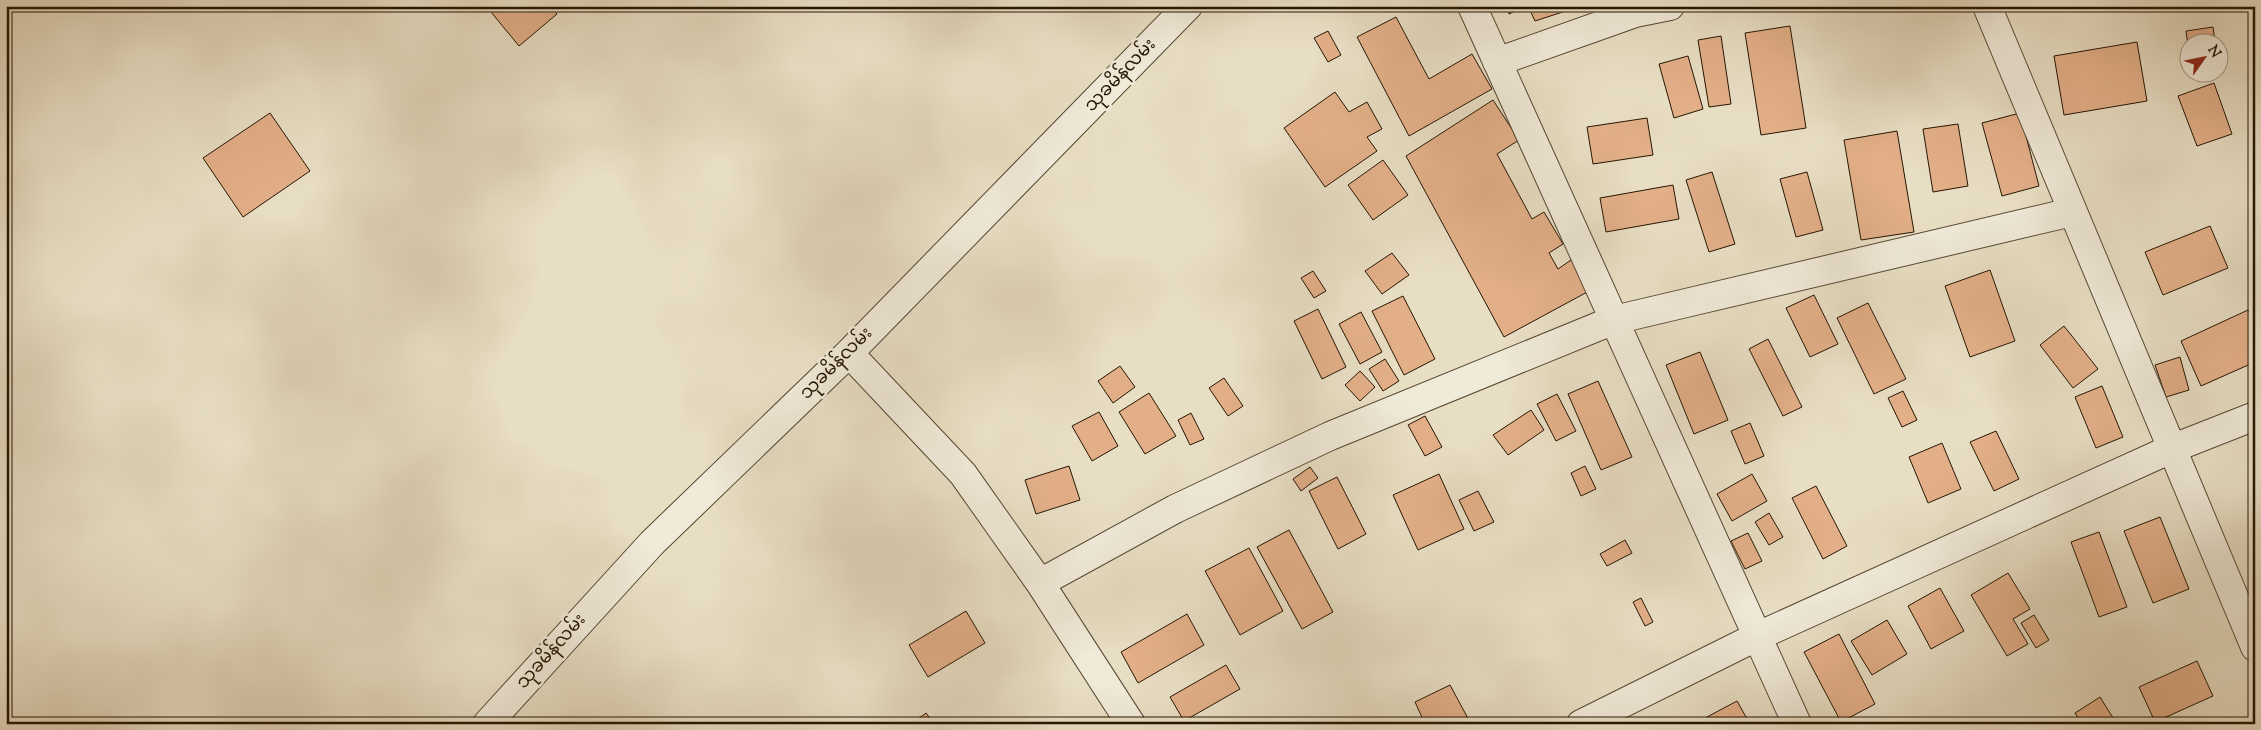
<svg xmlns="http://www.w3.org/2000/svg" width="2261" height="730" font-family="'Sorts Mill Goudy','Noto Sans Myanmar',serif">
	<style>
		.building { fill: #e2af89; stroke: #251602 }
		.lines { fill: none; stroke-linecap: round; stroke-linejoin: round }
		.street-casing { stroke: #564832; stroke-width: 30 }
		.street { stroke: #f0ead9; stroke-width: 28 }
		.labels { text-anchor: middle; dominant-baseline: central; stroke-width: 5; stroke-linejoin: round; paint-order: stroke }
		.street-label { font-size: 18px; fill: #251602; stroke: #f0ead9 }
	</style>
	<rect width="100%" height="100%" fill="#e8dec4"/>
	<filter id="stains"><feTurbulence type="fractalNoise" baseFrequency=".004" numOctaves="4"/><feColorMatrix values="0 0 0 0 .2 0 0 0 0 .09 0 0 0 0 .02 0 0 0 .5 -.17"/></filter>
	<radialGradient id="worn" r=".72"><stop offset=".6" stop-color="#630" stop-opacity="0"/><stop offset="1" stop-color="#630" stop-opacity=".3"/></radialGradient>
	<!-- building -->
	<path class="building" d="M486 6H550L557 14 519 46Z
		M1506 6H1527L1509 14Z
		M1528 6H1581L1535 21Z
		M1396 17 1429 79 1472 54 1492 89 1409 136 1357 37Z
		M1790 26 1806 128 1761 135 1745 33Z
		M2213 27 2215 42H2188V46L2186 31Z
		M1328 31 1341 55 1328 62 1314 38Z
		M1721 36 1731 104 1709 107 1698 40Z
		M2137 42 2147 101 2064 115 2054 56Z
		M1688 56 1703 109 1674 118 1659 64Z
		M2214 83 2232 134 2197 146 2178 96Z
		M1335 92 1349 112 1367 102 1382 129 1367 137 1377 151 1325 187 1284 128Z
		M1493 100 1519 140 1497 154 1532 219 1544 212 1563 244 1549 253 1558 269 1571 260 1591 290 1504 337 1406 156Z
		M270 113 310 171 243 217 203 158Z
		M2020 113 2039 186 2002 196 1982 123Z
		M1647 118 1653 155 1593 164 1587 127Z
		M1958 124 1968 186 1933 192 1923 129Z
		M1897 131 1914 232 1861 240 1844 140Z
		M1383 160 1408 195 1373 220 1348 185Z
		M1712 172 1735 244 1709 252 1686 180Z
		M1807 172 1823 230 1796 237 1780 179Z
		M1673 185 1679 219 1606 232 1600 198Z
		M2210 226 2228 268 2163 295 2145 252Z
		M1392 253 1409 275 1382 294 1365 271Z
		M1990 270 2015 341 1970 357 1945 286Z
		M1313 271 1326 291 1314 298 1301 278Z
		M1814 295 1838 344 1810 357 1786 308Z
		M1403 296 1435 359 1404 375 1372 311Z
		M1868 303 1906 379 1874 394 1837 318Z
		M1318 309 1346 367 1322 379 1294 321Z
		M2248 310 2255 326V362L2201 386 2181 341Z
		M1361 312 1382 352 1360 364 1339 324Z
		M2064 326 2098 369 2073 388 2040 345Z
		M1768 339 1802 407 1783 416 1749 349Z
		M1700 352 1728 420 1694 434 1666 365Z
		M2180 357 2189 390 2166 397 2155 365Z
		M1385 359 1399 381 1383 391 1369 369Z
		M1120 366 1135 387 1113 403 1098 381Z
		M1360 371 1375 387 1360 401 1345 385Z
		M1224 378 1243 406 1228 416 1209 388Z
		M1598 381 1632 457 1601 470 1568 394Z
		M2102 386 2123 437 2096 448 2075 397Z
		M1903 391 1917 420 1902 427 1888 398Z
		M1149 393 1176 436 1145 454 1119 412Z
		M1557 394 1576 431 1556 441 1537 404Z
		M1531 410 1544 430 1508 455 1493 435Z
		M1099 412 1118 446 1092 461 1072 426Z
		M1191 413 1204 439 1190 445 1178 420Z
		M1425 416 1442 447 1425 456 1408 425Z
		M1750 423 1764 456 1745 464 1731 431Z
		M1996 431 2019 479 1994 491 1970 442Z
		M1942 443 1961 489 1928 503 1909 457Z
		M1069 466 1080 500 1036 514 1025 480Z
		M1585 466 1596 489 1581 496 1571 473Z
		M1310 467 1318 478 1301 491 1293 479Z
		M1439 474 1464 529 1418 550 1393 495Z
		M1752 474 1767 501 1732 521 1717 494Z
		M1337 477 1366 534 1338 549 1309 491Z
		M1816 486 1847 546 1823 559 1792 498Z
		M1478 491 1494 522 1474 531 1459 500Z
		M1769 513 1783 537 1769 545 1755 522Z
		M2160 517 2189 589 2153 603 2124 531Z
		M1289 530 1333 612 1302 629 1257 547Z
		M2099 532 2127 607 2099 617 2071 542Z
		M1748 533 1762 561 1745 569 1731 541Z
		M1625 540 1632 553 1607 566 1600 554Z
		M1249 548 1283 611 1240 635 1205 571Z
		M2008 573 2030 609 2013 619 2028 644 2007 656 1971 595Z
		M1940 588 1964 631 1931 649 1908 606Z
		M1641 598 1653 622 1645 626 1633 602Z
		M966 611 985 643 928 677 909 645Z
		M1187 614 1204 645 1138 683 1121 652Z
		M2034 615 2049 640 2036 648 2021 623Z
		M1887 620 1907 654 1872 675 1851 641Z
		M1839 634 1875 704 1841 722 1804 652Z
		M2197 661 2213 696 2155 722 2139 687Z
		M1226 665 1240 689 1184 721 1170 697Z
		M1450 685 1471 724H1425L1415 702Z
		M2100 697 2115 721 2110 724H2082L2075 713Z
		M1737 701 1750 724H1710L1707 717Z
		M926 713 934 724H911Z"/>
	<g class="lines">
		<!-- street casing -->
		<g class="street-casing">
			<path id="street" d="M1472 6 1797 724
				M1987 6 2255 647
				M1497 62 1635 13 1670 6
				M849 353 963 474 1040 583 1131 724
				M1040 583 1175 509 1330 436 1614 320 2072 212
				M487 724 652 543 849 353 1188 6
				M1581 724 1756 637 2171 449 2255 416"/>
		</g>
		<!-- street -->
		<use href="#street" class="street"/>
	</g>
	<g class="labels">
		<!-- street labels -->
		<g class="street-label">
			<text transform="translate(1121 76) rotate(-46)">သုခမိန်လမ်း</text>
			<text transform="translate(837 364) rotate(-45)">သုခမိန်လမ်း</text>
			<text transform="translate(552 652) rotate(-48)">သုခမိန်လမ်း</text>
		</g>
	</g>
	<!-- margin -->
	<rect width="2261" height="730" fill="none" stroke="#e8dec4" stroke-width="25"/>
	<rect x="8" y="8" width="2246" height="715" fill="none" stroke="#251602" stroke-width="2.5"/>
	<rect x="12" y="12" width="2236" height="705" fill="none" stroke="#251602"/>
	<!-- north arrow -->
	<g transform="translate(2204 58) rotate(57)"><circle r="24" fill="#f0ead9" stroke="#9f9583"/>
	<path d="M0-4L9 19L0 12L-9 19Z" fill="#8f2418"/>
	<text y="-8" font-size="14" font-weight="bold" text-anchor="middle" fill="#251602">N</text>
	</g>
	<rect width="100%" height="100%" filter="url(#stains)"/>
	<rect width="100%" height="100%" fill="url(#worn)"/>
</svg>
